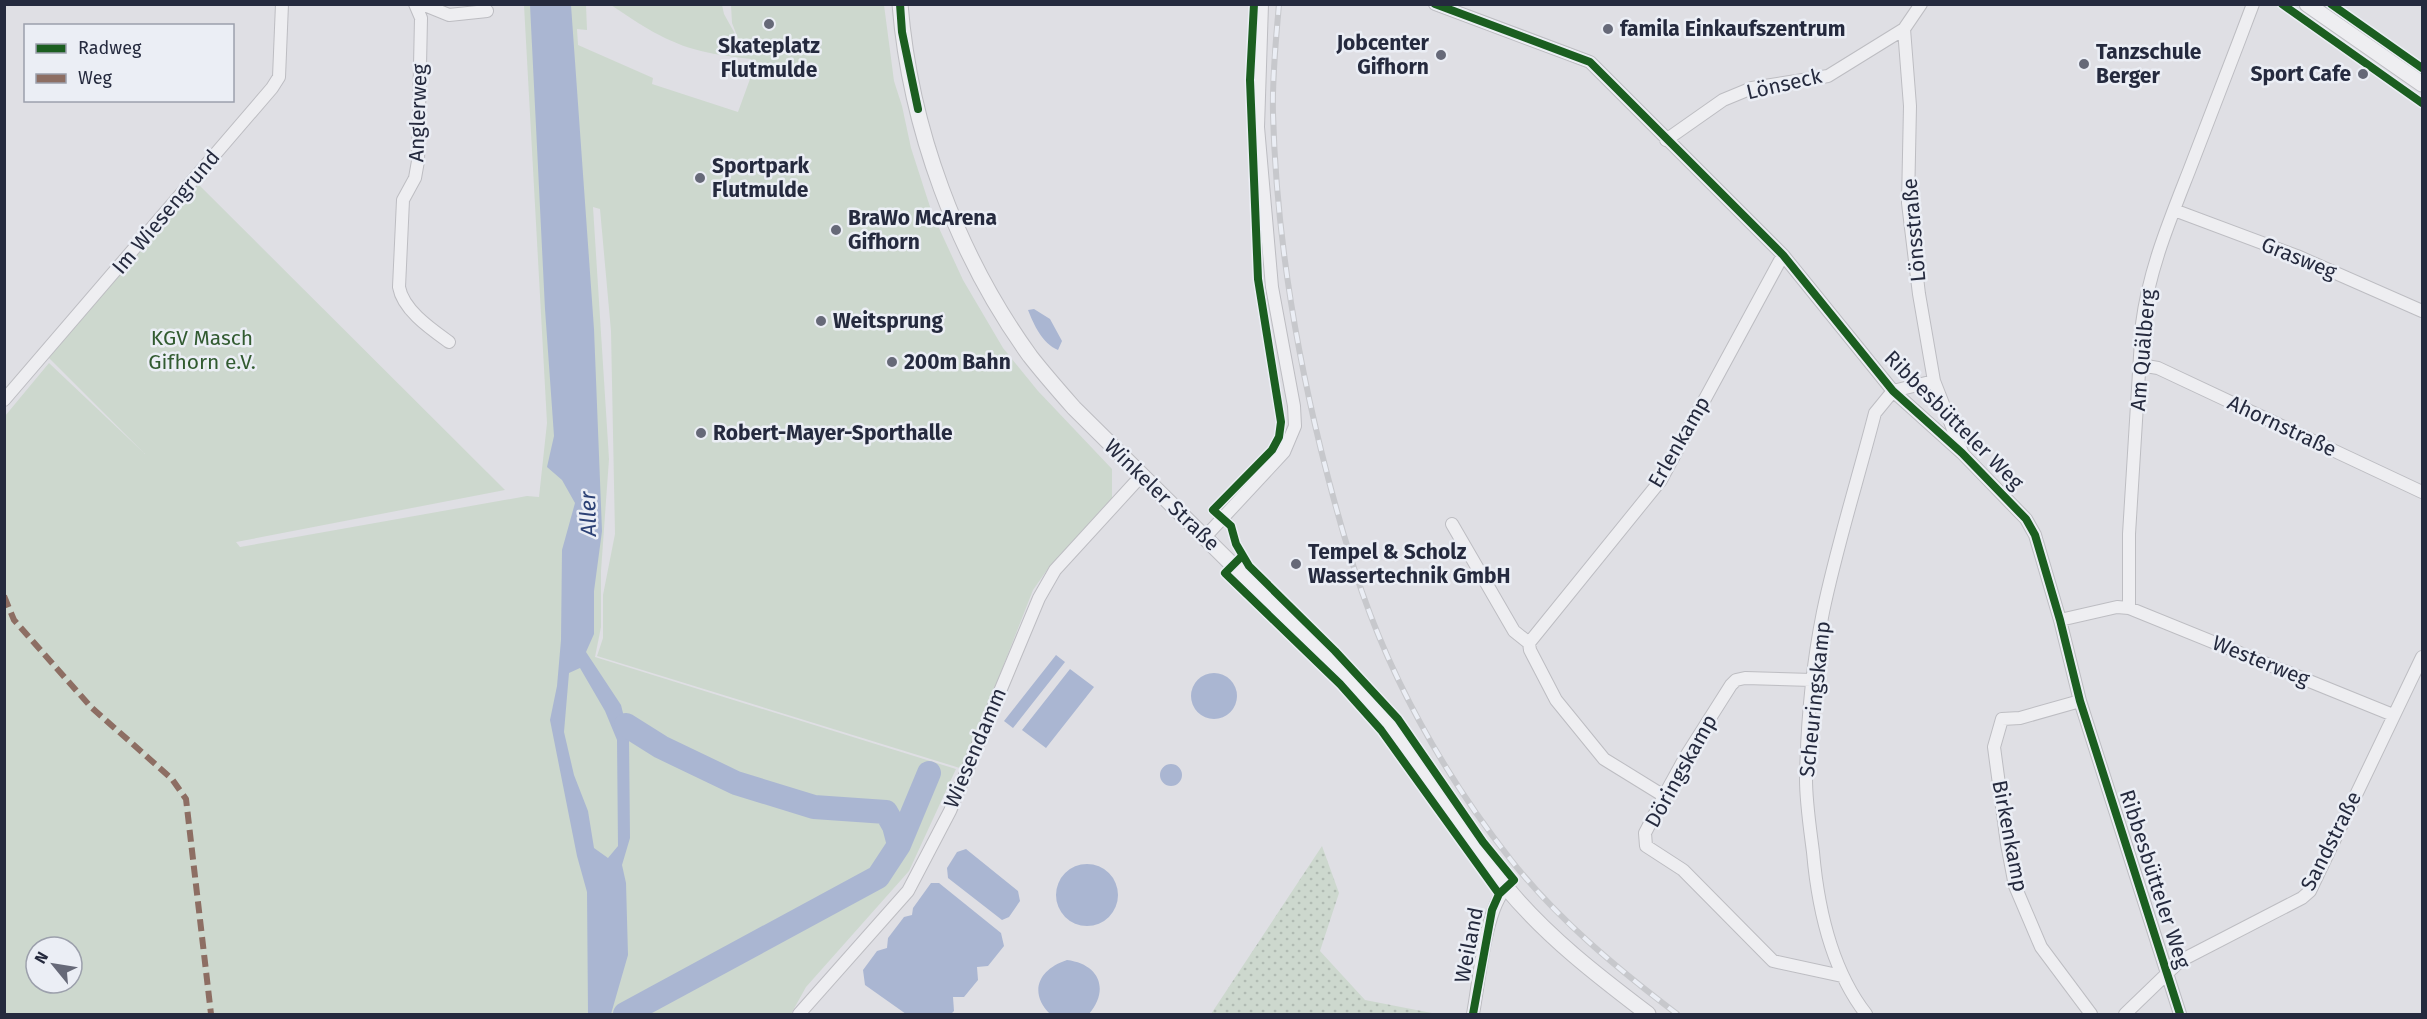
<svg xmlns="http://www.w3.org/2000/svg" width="2427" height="1019" font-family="'Fira Sans',sans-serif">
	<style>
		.grass { fill: url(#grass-dots) }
		.green { fill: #cdd8ce; fill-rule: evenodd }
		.water { fill: #aab6d2; fill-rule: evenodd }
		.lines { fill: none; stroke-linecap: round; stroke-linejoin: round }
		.river { stroke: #aab6d2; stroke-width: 24 }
		.minor-casing { stroke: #bdbdc2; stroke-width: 14 }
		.tertiary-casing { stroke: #bdbdc2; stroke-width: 17 }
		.minor { stroke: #eeeef1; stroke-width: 12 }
		.tertiary { stroke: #eeeef1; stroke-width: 15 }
		.rail-casing { stroke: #c7c8cc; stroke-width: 6 }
		.rail { stroke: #ebeef5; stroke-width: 4; stroke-dasharray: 11; stroke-linecap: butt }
		.quiet { stroke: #8d6e63; stroke-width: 6; stroke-dasharray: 12 6; stroke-linecap: butt }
		.cycleway-casing { stroke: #ebeef5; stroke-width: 11 }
		.cycleway { stroke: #1b5e20; stroke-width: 8 }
		.poi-dot { fill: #666978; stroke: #ebeef5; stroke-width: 2 }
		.labels { text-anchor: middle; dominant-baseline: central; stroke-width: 5; stroke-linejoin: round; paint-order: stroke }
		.poi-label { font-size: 21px; font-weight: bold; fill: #252a3e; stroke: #ebeef5; text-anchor: start }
		.street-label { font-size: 21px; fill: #252a3e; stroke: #ebeef5 }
		.park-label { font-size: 21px; fill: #325b31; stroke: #ebeef5 }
		.water-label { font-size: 22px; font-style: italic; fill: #2c4175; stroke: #ebeef5 }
	</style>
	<defs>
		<pattern id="grass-dots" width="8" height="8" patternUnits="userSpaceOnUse" patternTransform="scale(1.5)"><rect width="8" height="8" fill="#cdd8ce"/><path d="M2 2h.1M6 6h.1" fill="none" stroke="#b0bab2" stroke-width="1.8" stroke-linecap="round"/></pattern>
	</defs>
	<rect width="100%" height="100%" fill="#dfdfe4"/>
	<!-- grass -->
	<path class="grass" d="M1322 846 1339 893 1320 951 1365 1000 1437 1014H1211Z"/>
	<!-- green -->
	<path class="green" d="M524 5H586L587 30 577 29 578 45 653 78 652 84 738 112 754 68 751 59C735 57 717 55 701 51 667 43 639 24 611 5H722L724 14 739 41 732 23 731 5H884L894 81 902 106 911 148 932 213 963 280 1003 348 1038 391 1112 469V500L1047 570 1033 590 963 769 597 656 603 638V595L615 534 611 331 600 209 593 207 609 459 601 571V627L595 657 956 769 909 871 806 987 791 1014H5V416L49 363 145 454 46 355 196 182 505 490 236 542 240 547 527 496 539 497 547 423ZM36 947H72V983H36Z"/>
	<!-- water -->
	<path class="water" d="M530 5H571L594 329 602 531 594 591V634L586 652 621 705 629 737 630 838 622 865 626 883 628 955 611 1014H588L587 892 577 856 550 720 557 686 561 640 562 550 575 503 562 480 547 467 554 436 545 309ZM580 668 605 711 617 740 618 846 608 858 594 848 588 811 574 775 564 732 569 673Z
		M1034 309 1050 319 1062 341 1058 350C1042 343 1034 325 1028 310Z
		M1056 655 1065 662 1013 728 1004 721Z
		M1070 669 1094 687 1046 748 1022 730Z
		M1191 696a23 23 0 1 1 46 0a23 23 0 1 1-46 0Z
		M1160 775a11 11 0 1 1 22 0a11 11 0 1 1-22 0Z
		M966 849 1018 891 1020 901 1009 917 1002 920 948 878 947 868 957 852Z
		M1056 895a31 31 0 1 1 62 0a31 31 0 1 1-62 0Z
		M931 883H939L1001 933 1004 946 988 966 977 967 978 980 964 997H953L954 1011 951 1014H906L865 985 863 970 877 951 887 948 888 938 904 917 912 915 913 908Z
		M1067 960C1099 964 1110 989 1089 1014H1050C1028 992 1039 969 1067 960Z"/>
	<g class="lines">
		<!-- river -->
		<path class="river" d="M626 725 661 747 736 783 814 807 886 812 894 826 899 845
			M625 1014 878 877 899 845 929 773"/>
		<!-- minor casing -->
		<g class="minor-casing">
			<path id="minor" d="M415 4 421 18 418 161 415 178 403 200 399 287C403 310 431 329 449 342
				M422 4 449 15 487 11
				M1435 4 1590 62 1783 255 1893 391 1962 453 2026 519 2035 535 2060 620 2080 701 2180 1014
				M1921 4 1904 29 1910 106 1908 203 1919 294 1934 381 1962 452
				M1666 140 1723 100 1752 88 1828 76 1904 29
				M2174 210 2297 256 2422 311
				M2140 365 2158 368 2422 492
				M4 400 272 88 279 77 282 4
				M1452 524 1514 631 1529 643 1530 650 1556 700 1604 759 1664 796
				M1205 537 1284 452 1295 426 1294 406 1272 287 1258 127 1262 4
				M2129 608 2393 715
				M2060 620 2117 607 2129 608V534L2142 324C2149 270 2169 222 2189 171 2210 116 2232 60 2253 4
				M1529 643 1661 480 1783 255
				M1812 680 1745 678 1736 680 1731 685 1686 756 1664 796 1645 833 1646 846 1683 870 1773 961 1842 976
				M2080 701 2020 718 2002 719 1994 747 2007 844 2015 886 2041 947 2091 1014
				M799 1014 908 891 950 811 1039 598 1055 570 1141 476
				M1473 1014C1479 983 1485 907 1507 887
				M1866 1014C1831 969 1818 909 1813 852 1810 828 1806 803 1806 779 1807 723 1812 667 1823 612 1837 545 1858 479 1875 413L1893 391 1934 381
				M2125 1014 2180 961 2302 898 2310 891 2422 657"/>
		</g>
		<!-- tertiary casing -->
		<g class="tertiary-casing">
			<path id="tertiary" d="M900 4C910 128 957 255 1030 356 1044 374 1059 391 1074 408L1369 700C1420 759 1458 826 1506 887 1546 936 1598 976 1648 1014
				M2307 4 2422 84"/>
		</g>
		<!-- minor -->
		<use href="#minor" class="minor"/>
		<!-- tertiary -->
		<use href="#tertiary" class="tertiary"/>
		<!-- rail casing -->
		<g class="rail-casing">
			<path id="rail" d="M1279 4C1276 40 1272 77 1273 113 1276 226 1294 340 1321 450 1333 498 1346 546 1362 592 1396 689 1448 780 1511 860 1557 919 1618 969 1677 1014"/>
		</g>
		<!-- rail -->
		<use href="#rail" class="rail"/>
		<!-- quiet -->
		<path class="quiet" d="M4 596 14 620 91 707 172 779 186 799 211 1014"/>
		<!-- cycleway casing -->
		<g class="cycleway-casing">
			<path id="cycleway" d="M900 4 902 32 918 109
				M1254 4 1250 80 1258 279 1281 422 1279 437 1272 450 1213 510 1231 526 1236 544 1249 566 1335 651 1398 719 1483 842 1514 880 1499 894 1492 910 1473 1014
				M1435 4 1590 62 1783 255 1893 391 1962 453 2026 519 2035 535 2060 620 2080 701 2180 1014
				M2282 4 2422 103
				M2331 4 2422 68
				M1241 557 1225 573 1340 684 1381 730 1499 894"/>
		</g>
		<!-- cycleway -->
		<use href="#cycleway" class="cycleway"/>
	</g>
	<!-- markers -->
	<g class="poi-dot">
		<circle cx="769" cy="24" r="6"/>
		<circle cx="1608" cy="29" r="6"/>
		<circle cx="1441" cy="55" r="6"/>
		<circle cx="2084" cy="64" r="6"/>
		<circle cx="2363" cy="74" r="6"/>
		<circle cx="700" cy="178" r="6"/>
		<circle cx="836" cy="230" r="6"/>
		<circle cx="821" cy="321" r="6"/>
		<circle cx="892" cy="362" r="6"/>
		<circle cx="701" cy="433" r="6"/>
		<circle cx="1296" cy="564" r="6"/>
	</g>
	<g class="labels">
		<!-- poi labels -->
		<g class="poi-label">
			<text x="1620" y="29">famila Einkaufszentrum</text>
			<text x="1429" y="43" text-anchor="end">Jobcenter<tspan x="1429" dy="24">Gifhorn</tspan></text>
			<text x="769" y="46" text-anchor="middle">Skateplatz<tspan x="769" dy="24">Flutmulde</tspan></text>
			<text x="2096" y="52">Tanzschule<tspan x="2096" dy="24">Berger</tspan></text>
			<text x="2351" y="74" text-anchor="end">Sport Cafe</text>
			<text x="712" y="166">Sportpark<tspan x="712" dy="24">Flutmulde</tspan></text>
			<text x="848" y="218">BraWo McArena<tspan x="848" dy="24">Gifhorn</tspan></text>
			<text x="833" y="321">Weitsprung</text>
			<text x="904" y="362">200m Bahn</text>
			<text x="713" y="433">Robert-Mayer-Sporthalle</text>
			<text x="1308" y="552">Tempel &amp; Scholz<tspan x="1308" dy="24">Wassertechnik GmbH</tspan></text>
		</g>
		<!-- street labels -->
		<g class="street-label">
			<text transform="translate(1784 84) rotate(-13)">Lönseck</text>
			<text transform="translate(418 113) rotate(-88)">Anglerweg</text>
			<text transform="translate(166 212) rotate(-50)">Im Wiesengrund</text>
			<text transform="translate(1914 230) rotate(-95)">Lönsstraße</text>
			<text transform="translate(2299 258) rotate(22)">Grasweg</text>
			<text transform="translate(2143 350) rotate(-85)">Am Quälberg</text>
			<text transform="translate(1954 420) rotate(45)">Ribbesbütteler Weg</text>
			<text transform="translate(2282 426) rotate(25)">Ahornstraße</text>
			<text transform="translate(1679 442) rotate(-60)">Erlenkamp</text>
			<text transform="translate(1162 495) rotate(44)">Winkeler Straße</text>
			<text transform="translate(2261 661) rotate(22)">Westerweg</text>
			<text transform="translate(1815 699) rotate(-84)">Scheuringskamp</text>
			<text transform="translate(975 748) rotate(-67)">Wiesendamm</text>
			<text transform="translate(1681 771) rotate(-61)">Döringskamp</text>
			<text transform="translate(2010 836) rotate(79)">Birkenkamp</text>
			<text transform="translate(2331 841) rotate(-63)">Sandstraße</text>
			<text transform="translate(2155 879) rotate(72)">Ribbesbütteler Weg</text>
			<text transform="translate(1469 945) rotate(-79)">Weiland</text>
		</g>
		<!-- park labels -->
		<g class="park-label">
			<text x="202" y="338">KGV Masch<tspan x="202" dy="24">Gifhorn e.V.</tspan></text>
		</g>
		<!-- water labels -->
		<g class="water-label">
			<text transform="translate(588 514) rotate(-91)">Aller</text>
		</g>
	</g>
	<!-- border -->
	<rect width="2427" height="1019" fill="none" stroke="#252a3e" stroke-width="12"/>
	<!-- legend -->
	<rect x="24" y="24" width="210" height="78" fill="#ebeef5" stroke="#9ca0ac" stroke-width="1.5"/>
	<rect x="36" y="44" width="30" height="9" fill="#1b5e20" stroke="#9ca0ac" stroke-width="1.5"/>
	<text x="78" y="54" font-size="18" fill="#252a3e">Radweg</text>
	<rect x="36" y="74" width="30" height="9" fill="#8d6e63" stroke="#9ca0ac" stroke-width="1.5"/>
	<text x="78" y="84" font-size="18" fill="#252a3e">Weg</text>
	<!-- north arrow -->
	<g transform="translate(54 965) rotate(300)"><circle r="28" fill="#ebeef5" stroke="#9ca0ac" stroke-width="1.5"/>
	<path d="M0-4.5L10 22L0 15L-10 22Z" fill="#666978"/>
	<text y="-9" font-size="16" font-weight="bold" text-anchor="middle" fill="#252a3e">N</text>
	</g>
</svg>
